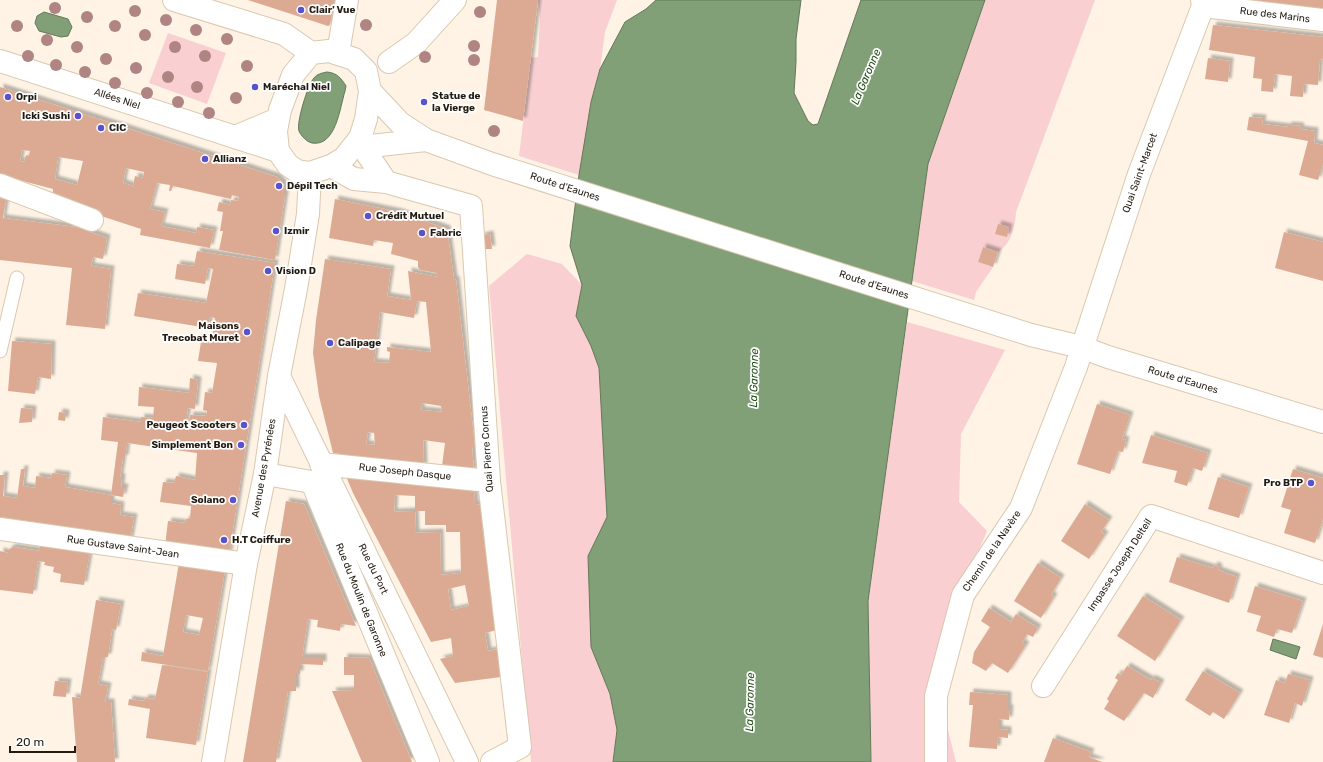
<svg xmlns="http://www.w3.org/2000/svg" width="1323" height="762" font-family="Rubik,sans-serif">
	<style>
		.green { fill: #f9cfd1 }
		.water { fill: #81a078; stroke: #647859 }
		.building { fill: #dcaa93; fill-rule: evenodd; filter: url(#shadow) }
		.lines { fill: none; stroke-linecap: round; stroke-linejoin: round }
		.lane-casing { stroke: #dac8af; stroke-width: 15 }
		.street-casing { stroke: #dac8af; stroke-width: 24 }
		.secondary-casing { stroke: #dac8af; stroke-width: 24 }
		.lane { stroke: #fff; stroke-width: 13 }
		.street { stroke: #fff; stroke-width: 22 }
		.secondary { stroke: #fff; stroke-width: 22 }
		.tree { fill: #af8482 }
		.poi-dot { fill: #5a52ca; stroke: #fff; stroke-width: 1.5 }
		.labels { text-anchor: middle; dominant-baseline: central; stroke-width: 3.5; stroke-linejoin: round; paint-order: stroke }
		.poi-label { font-size: 10px; font-weight: bold; fill: #221b12; stroke: #fff; text-anchor: start }
		.street-label { font-size: 10px; fill: #221b12; stroke: #fff }
		.water-label { font-size: 11px; font-style: italic; fill: #214c14; stroke: #fff }
	</style>
	<defs>
		<filter id="shadow"><feDropShadow dx="3.5" dy="-3.5" stdDeviation="1" flood-color="#0004"/></filter>
	</defs>
	<rect width="100%" height="100%" fill="#fef3e4"/>
	<!-- green -->
	<path class="green" d="M538 0H617L605 32 600 69 591 102 579 175 519 156 531 58 538 57 540 18Z
		M985 0H1095L1016 212C1015 227 1011 244 998 252L983 247 978 262 993 267 976 292 974 300 912 281 928 164Z
		M168 33 226 53 207 104 149 83Z
		M527 254 562 264 582 285 576 316 591 346 599 367 607 517 588 556 591 647 610 694 617 730 613 762H531L489 286Z
		M907 322 1005 350 961 434 959 502 987 531 972 566 935 679 956 762H871L868 601Z"/>
	<!-- water -->
	<path class="water" d="M656 0H801L796 39V62L794 93 808 121 813 125 818 124 861 0H985L928 164 868 601 871 762H613L617 730 610 694 591 647 588 556 607 517 599 368 591 346 576 316 582 285 570 246 579 175 591 102 600 69 625 22 646 9Z
		M44 12 68 19 72 27 68 36 61 37 39 31 35 23 37 16Z
		M327 72C337 73 341 78 346 86L345 91C340 107 336 147 312 143 307 142 301 136 299 131 296 123 308 84 314 78 317 74 322 73 327 72Z
		M1273 639 1300 647 1296 659 1270 650Z"/>
	<!-- building -->
	<path class="building" d="M248 0H334L330 25 328 26Z
		M497 0H538L523 121 484 110Z
		M1257 0H1323V10L1257 1Z
		M1213 25 1323 37V60L1320 59 1318 85 1304 84 1303 97 1290 96 1292 76 1275 74 1273 92 1261 91 1262 79 1253 78 1255 57 1209 50Z
		M1208 58 1230 61 1228 82 1205 79Z
		M0 87 277 177 285 186V195L275 260 219 250 223 231H220L223 212 217 211 219 202 230 205 231 200 238 201 239 197 232 195 231 199 173 186 171 191H169L170 185 157 183 150 209 165 212 161 226 196 233 197 227 214 230 210 248 140 235 141 229 52 200 53 189 0 175ZM22 150 30 151 29 156 26 155 24 162 20 161ZM58 157 83 161 77 185 55 179ZM126 168 144 172 143 178 135 176 133 186 123 183Z
		M1249 117 1263 118 1262 124 1288 127V125L1301 126 1300 129 1315 131 1314 143 1323 145V164L1318 180 1299 175 1308 141 1247 130Z
		M0 198 6 199 3 218 76 227 107 238 103 259 93 257 91 266 111 269 105 329 66 325 72 268 0 260Z
		M335 199 399 212 447 229 454 279 456 280 475 447H472L474 472 442 466 445 443 423 440 424 467 333 453 319 396 313 353 316 320 325 259 391 269 387 296 411 300 408 271 437 277V273L420 270 418 267V261L391 254 393 243 374 240 373 246 329 238ZM417 301 426 302 431 352 387 347V351L390 352 389 363 374 362 380 312 414 318ZM422 403 441 406 442 412 421 410ZM368 432 374 433 375 445 366 444Z
		M998 224 1009 227 1007 237 995 234Z
		M1284 232 1323 242V281L1275 268Z
		M490 234 492 249H483L481 236Z
		M983 247 998 252 993 267 978 262Z
		M197 251 275 263 229 554 165 546 168 521 185 523 186 519H190L191 506 160 502 163 482 174 483 176 476 195 480 197 453 127 443 125 458H123L120 477H122L121 487H125L123 497 111 495 118 442 101 440 103 417 141 422V417L153 418 154 407 138 406 139 387 189 393 190 378 198 380 195 409 188 408 185 428H188L190 415 206 416 207 411 203 410 205 392 212 393 217 363 198 361 201 342 211 344 215 318 210 317 208 328 134 316 138 293 206 303 213 269 208 268 205 284 175 279 177 264 194 266Z
		M12 341 52 344 51 379 38 377 35 394 8 391Z
		M1097 404 1130 415 1122 439 1126 440 1123 452 1118 451 1110 474 1077 464Z
		M21 408 33 409 32 422 19 423Z
		M59 412 66 413 65 421 58 420Z
		M1151 435 1208 453 1202 471 1193 468 1187 486 1174 482 1177 471 1142 463Z
		M21 469H25L23 486 35 488 36 476 51 478 52 473 67 475 65 487 111 495V503L121 505 120 515 134 517 130 541 0 524V475H5L3 496 17 498Z
		M343 469 474 485 475 504 482 505 497 630 485 633 488 651 499 649 501 677 455 683 440 659 453 656 451 638 431 642 353 493ZM395 495 415 496V511H425V525H446V532H460L461 573 441 575 440 532 416 533 415 511 394 512ZM465 585 469 606 451 610 448 589Z
		M1293 469 1323 478V519L1315 543 1284 533 1291 510 1281 507Z
		M1218 477 1249 487 1239 518 1208 509Z
		M286 501 304 504 356 626 341 624 340 631 317 627 318 620 308 619 302 657H323V665L300 664V674H296V691H288L276 762H243Z
		M1085 504 1109 520 1101 532 1105 535 1089 559 1061 541Z
		M40 546 90 551 84 585 60 582 61 574 53 572 54 567 44 565 45 562 38 561 33 594 0 590V551L8 553V550L13 547 40 551Z
		M1177 557 1213 568 1214 565 1219 567 1218 570 1237 577 1229 603 1169 582Z
		M179 563 225 570 208 671 141 661 142 652 163 656ZM186 615 203 618 199 635 183 632Z
		M1038 563 1061 578 1051 595 1054 597 1041 618 1014 601Z
		M1255 586 1303 601 1292 633 1277 629 1274 637 1256 631 1261 616 1247 612Z
		M1143 596 1181 620 1155 661 1117 636Z
		M96 600 121 604 116 630 112 629 108 657H103L98 684 108 686 105 702H111L115 762H77L72 697 80 698Z
		M989 608 1011 622 1016 614 1038 628 1033 637 1027 634 1022 643 1026 645 1008 673 992 663 986 671 972 663 974 652 990 627 981 621Z
		M1323 624V658L1313 655Z
		M344 657 369 658 412 762H362L332 691 354 690V675H344Z
		M162 665 208 672 196 745 146 738 150 709 128 705 129 699 144 701 145 698 155 699Z
		M1127 666 1151 680 1152 678 1161 683 1153 698 1144 693 1124 721 1104 709 1109 701 1107 699 1118 680 1115 678 1118 673 1121 675Z
		M1203 671 1240 693 1224 719 1213 712 1210 716 1185 700Z
		M1288 674 1310 680 1302 706 1295 703 1289 723 1264 715 1276 680 1285 683Z
		M55 681 68 682 66 697 53 696Z
		M970 692 1008 695V708H1010L1009 720 999 719V729L1008 730V738L998 737 997 749 969 747 973 705H969Z
		M1053 738 1091 752 1089 757 1102 762H1044Z"/>
	<g class="lines">
		<!-- lane casing -->
		<g class="lane-casing">
			<path id="lane" d="M0 351 17 278"/>
		</g>
		<!-- street casing -->
		<g class="street-casing">
			<path id="street" d="M174 0 284 34 311 53
				M1203 6 1323 20
				M338 53 347 0
				M389 62 416 43 455 0
				M362 146 386 182
				M331 166 354 179 386 182 471 206 489 481 520 747 492 762
				M0 185 92 220
				M279 376 467 762
				M321 464 489 481
				M265 474 312 482 428 762
				M0 529 246 564
				M1043 686 1151 516 1323 573
				M936 762V696L963 595 1021 508 1076 367 1139 174 1203 6 1202 0"/>
		</g>
		<!-- secondary casing -->
		<g class="secondary-casing">
			<path id="secondary" d="M329 51 354 59 366 71 370 91 366 119 360 138 344 158 331 166 310 173 297 171 288 165 278 151 276 131 280 110 293 75 311 53Z
				M0 61 278 151
				M370 91 400 123 426 140 492 164 1031 335 1081 347 1108 357 1323 422
				M235 137 278 119
				M352 148 426 140
				M213 762 246 564 265 474 279 376 296 289 308 214 310 173"/>
		</g>
		<!-- lane -->
		<use href="#lane" class="lane"/>
		<!-- street -->
		<use href="#street" class="street"/>
		<!-- secondary -->
		<use href="#secondary" class="secondary"/>
	</g>
	<!-- trees -->
	<g class="tree">
		<circle cx="55" cy="8" r="6"/>
		<circle cx="135" cy="11" r="6"/>
		<circle cx="480" cy="12" r="6"/>
		<circle cx="87" cy="17" r="6"/>
		<circle cx="166" cy="20" r="6"/>
		<circle cx="366" cy="25" r="6"/>
		<circle cx="17" cy="26" r="6"/>
		<circle cx="115" cy="26" r="6"/>
		<circle cx="196" cy="30" r="6"/>
		<circle cx="145" cy="35" r="6"/>
		<circle cx="227" cy="39" r="6"/>
		<circle cx="47" cy="40" r="6"/>
		<circle cx="474" cy="46" r="6"/>
		<circle cx="77" cy="47" r="6"/>
		<circle cx="175" cy="47" r="6"/>
		<circle cx="28" cy="56" r="6"/>
		<circle cx="205" cy="56" r="6"/>
		<circle cx="425" cy="57" r="6"/>
		<circle cx="106" cy="59" r="6"/>
		<circle cx="474" cy="60" r="6"/>
		<circle cx="56" cy="65" r="6"/>
		<circle cx="247" cy="66" r="6"/>
		<circle cx="136" cy="68" r="6"/>
		<circle cx="85" cy="72" r="6"/>
		<circle cx="168" cy="77" r="6"/>
		<circle cx="115" cy="83" r="6"/>
		<circle cx="197" cy="87" r="6"/>
		<circle cx="147" cy="93" r="6"/>
		<circle cx="236" cy="98" r="6"/>
		<circle cx="178" cy="102" r="6"/>
		<circle cx="209" cy="113" r="6"/>
		<circle cx="494" cy="131" r="6"/>
	</g>
	<!-- markers -->
	<g class="poi-dot">
		<circle cx="301" cy="10" r="4"/>
		<circle cx="255" cy="87" r="4"/>
		<circle cx="8" cy="97" r="4"/>
		<circle cx="424" cy="102" r="4"/>
		<circle cx="78" cy="116" r="4"/>
		<circle cx="101" cy="128" r="4"/>
		<circle cx="205" cy="159" r="4"/>
		<circle cx="279" cy="186" r="4"/>
		<circle cx="368" cy="216" r="4"/>
		<circle cx="276" cy="231" r="4"/>
		<circle cx="422" cy="233" r="4"/>
		<circle cx="268" cy="271" r="4"/>
		<circle cx="247" cy="332" r="4"/>
		<circle cx="330" cy="343" r="4"/>
		<circle cx="244" cy="425" r="4"/>
		<circle cx="241" cy="445" r="4"/>
		<circle cx="1311" cy="483" r="4"/>
		<circle cx="233" cy="500" r="4"/>
		<circle cx="224" cy="540" r="4"/>
	</g>
	<g class="labels">
		<!-- poi labels -->
		<g class="poi-label">
			<text x="309" y="10">Clair' Vue</text>
			<text x="263" y="87">Maréchal Niel</text>
			<text x="432" y="96">Statue de<tspan x="432" dy="12">la Vierge</tspan></text>
			<text x="16" y="97">Orpi</text>
			<text x="70" y="116" text-anchor="end">Icki Sushi</text>
			<text x="109" y="128">CIC</text>
			<text x="213" y="159">Allianz</text>
			<text x="287" y="186">Dépil Tech</text>
			<text x="376" y="216">Crédit Mutuel</text>
			<text x="284" y="231">Izmir</text>
			<text x="430" y="233">Fabric</text>
			<text x="276" y="271">Vision D</text>
			<text x="239" y="326" text-anchor="end">Maisons<tspan x="239" dy="12">Trecobat Muret</tspan></text>
			<text x="338" y="343">Calipage</text>
			<text x="236" y="425" text-anchor="end">Peugeot Scooters</text>
			<text x="233" y="445" text-anchor="end">Simplement Bon</text>
			<text x="1303" y="483" text-anchor="end">Pro BTP</text>
			<text x="225" y="500" text-anchor="end">Solano</text>
			<text x="232" y="540">H.T Coiffure</text>
		</g>
		<!-- street labels -->
		<g class="street-label">
			<text transform="translate(1275 15) rotate(7)">Rue des Marins</text>
			<text transform="translate(117 99) rotate(18)">Allées Niel</text>
			<text transform="translate(1140 173) rotate(-70)">Quai Saint-Marcet</text>
			<text transform="translate(565 187) rotate(18)">Route d'Eaunes</text>
			<text transform="translate(874 285) rotate(18)">Route d'Eaunes</text>
			<text transform="translate(1183 380) rotate(17)">Route d'Eaunes</text>
			<text transform="translate(487 449) rotate(-94)">Quai Pierre Cornus</text>
			<text transform="translate(264 468) rotate(-80)">Avenue des Pyrénées</text>
			<text transform="translate(405 472) rotate(6)">Rue Joseph Dasque</text>
			<text transform="translate(123 547) rotate(8)">Rue Gustave Saint-Jean</text>
			<text transform="translate(992 551) rotate(-56)">Chemin de la Navère</text>
			<text transform="translate(1120 565) rotate(-57)">Impasse Joseph Delteil</text>
			<text transform="translate(373 569) rotate(64)">Rue du Port</text>
			<text transform="translate(361 600) rotate(68)">Rue du Moulin de Garonne</text>
		</g>
		<!-- water labels -->
		<g class="water-label">
			<text transform="translate(866 77) rotate(-67)">La Garonne</text>
			<text transform="translate(754 378) rotate(-89)">La Garonne</text>
			<text transform="translate(750 702) rotate(-89)">La Garonne</text>
		</g>
	</g>
	<!-- scale -->
	<path d="M10 746v6h65v-6" fill="none" stroke="#221b12" stroke-width="2"/>
	<text x="16" y="746" font-size="12" fill="#221b12" stroke="#ffffff" stroke-width="3" paint-order="stroke">20 m</text>
</svg>
